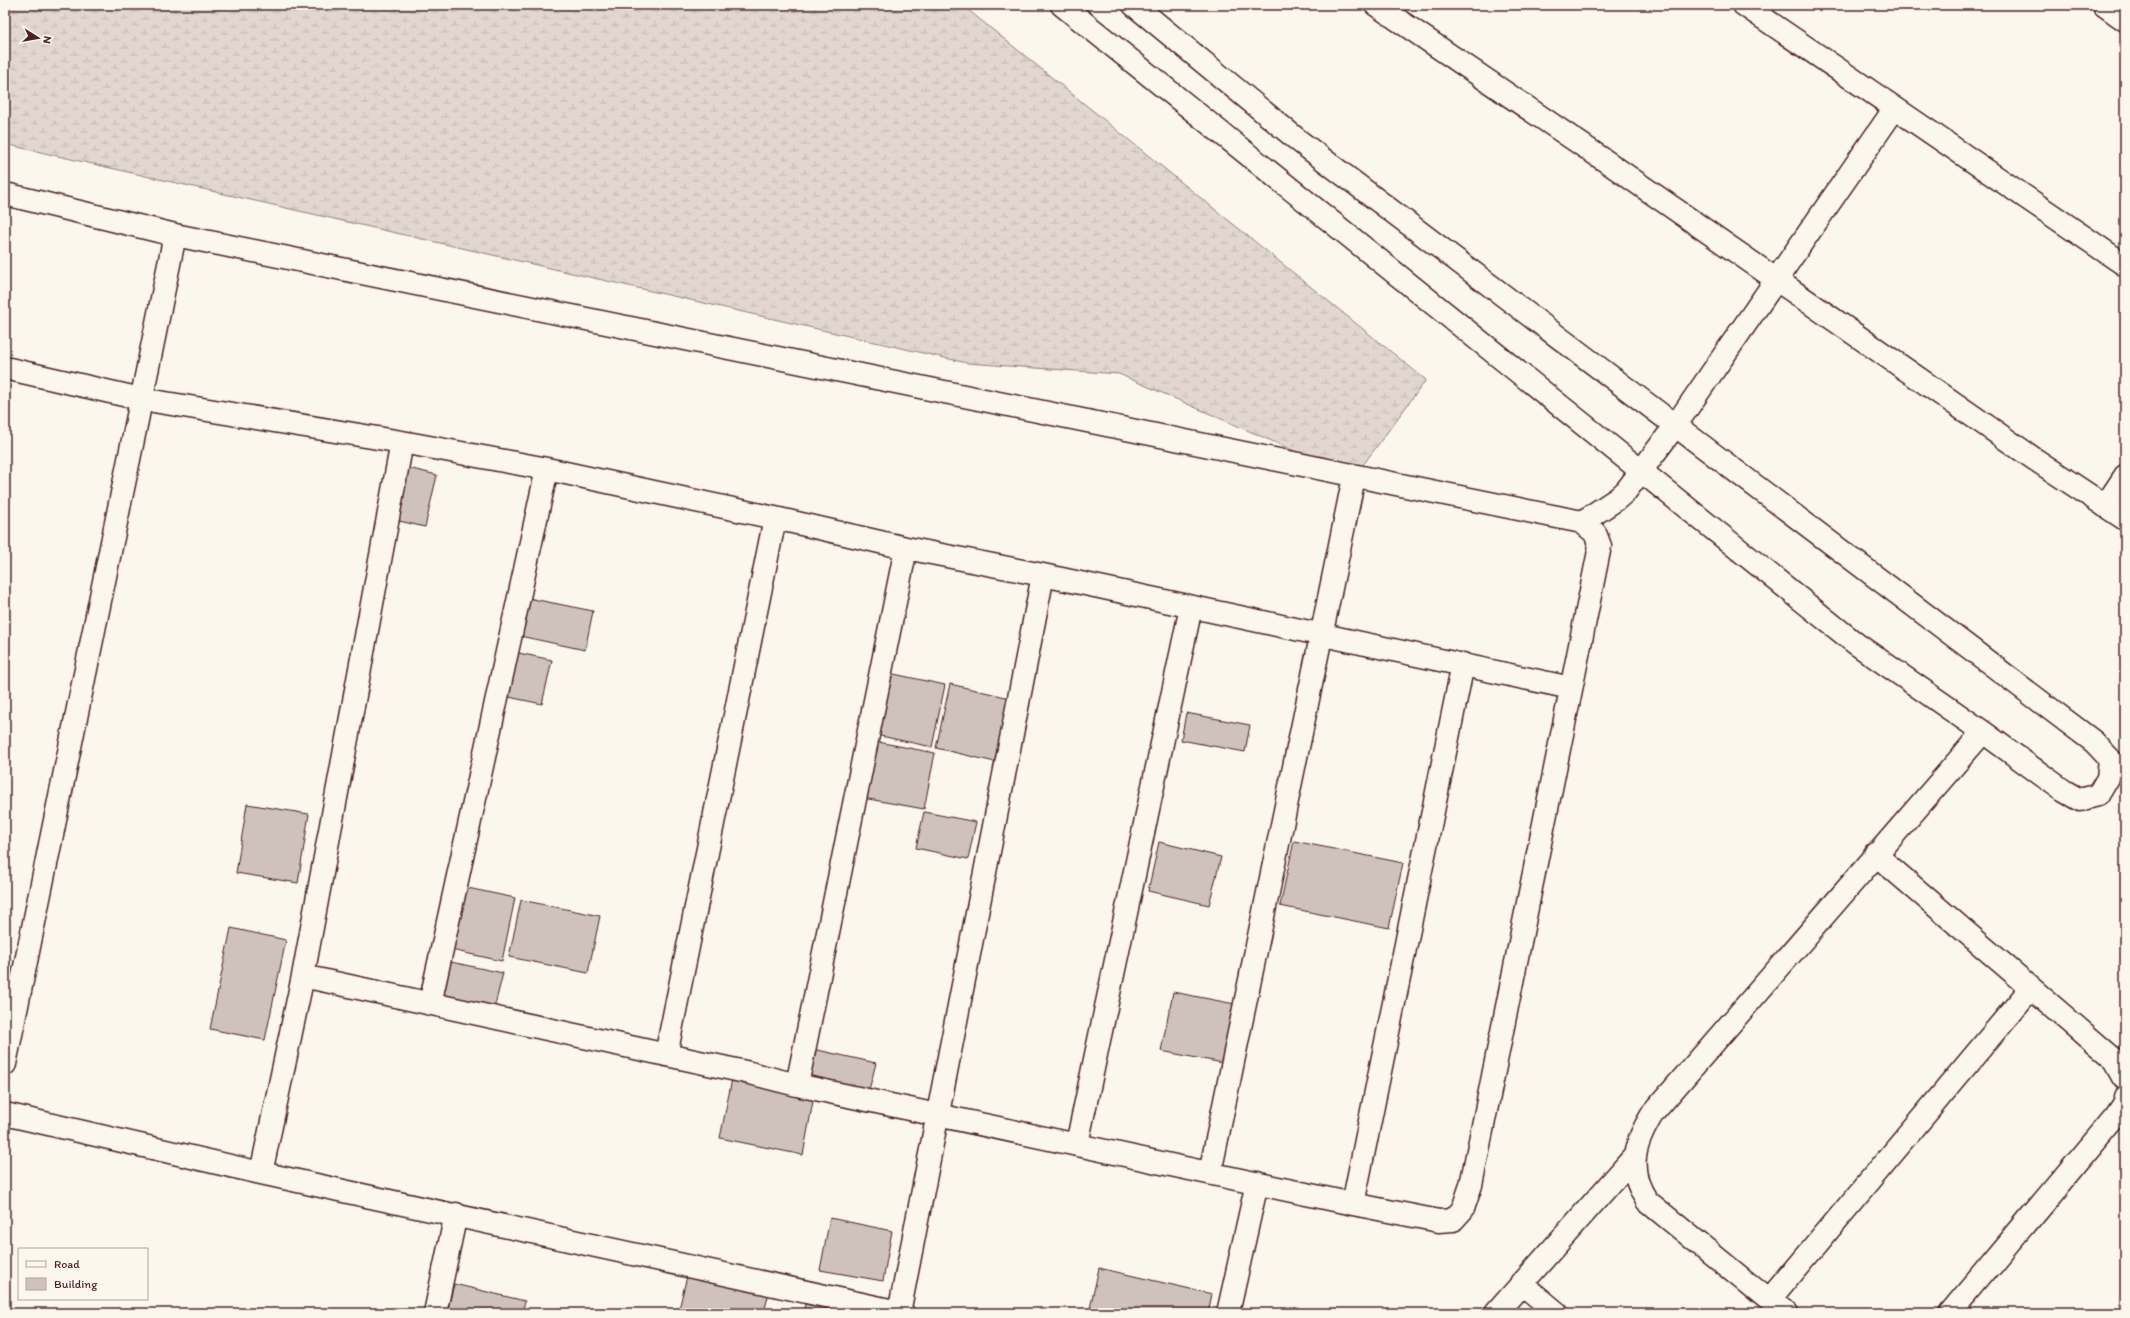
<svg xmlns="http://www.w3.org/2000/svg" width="2130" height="1318" font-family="Itim,sans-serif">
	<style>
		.wetland { fill: url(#wetland-marsh); stroke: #967b7e }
		.building { fill: #cfc2bc; stroke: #4a1f2b }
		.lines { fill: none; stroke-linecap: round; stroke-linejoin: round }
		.minor-casing { stroke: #4a1f2b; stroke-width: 25 }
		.minor { stroke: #fbf7ec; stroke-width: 22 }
	</style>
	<defs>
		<pattern id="wetland-marsh" width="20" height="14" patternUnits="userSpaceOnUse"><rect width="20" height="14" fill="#e2d7d0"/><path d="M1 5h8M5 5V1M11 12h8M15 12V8" fill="none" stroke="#c3b8b3"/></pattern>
	</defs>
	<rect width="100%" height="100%" fill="#fbf7ec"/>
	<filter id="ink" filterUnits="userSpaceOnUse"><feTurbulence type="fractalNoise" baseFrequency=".025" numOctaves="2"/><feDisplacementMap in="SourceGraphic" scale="8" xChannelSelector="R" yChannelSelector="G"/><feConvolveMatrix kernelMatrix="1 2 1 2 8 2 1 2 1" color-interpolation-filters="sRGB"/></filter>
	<g filter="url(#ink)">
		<!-- wetland -->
		<path class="wetland" d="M5 5H962L1426 380 1354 477 1119 374 967 363 5 144Z"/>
		<!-- building -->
		<path class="building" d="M408 468 437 475 425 527 395 520Z
			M528 598 593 611 585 650 520 636Z
			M514 652 552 660 542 704 504 696Z
			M889 673 945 685 932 747 876 735Z
			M950 684 1010 698 995 762 936 748Z
			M1186 713 1250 725 1245 752 1181 740Z
			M873 741 935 753 924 809 863 798Z
			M247 804 309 814 298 883 236 873Z
			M924 812 976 822 968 859 916 848Z
			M1294 841 1403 863 1389 928 1280 906Z
			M1159 842 1221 857 1209 905 1148 891Z
			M463 887 515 898 502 961 451 950Z
			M521 900 600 916 588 973 509 957Z
			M231 928 286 940 265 1040 210 1029Z
			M446 961 503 973 494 1009 437 997Z
			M1173 992 1240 1005 1228 1064 1161 1051Z
			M813 1049 876 1063 868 1094 806 1079Z
			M732 1079 814 1096 803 1155 720 1138Z
			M830 1218 892 1231 883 1281 820 1270Z
			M689 1268 770 1288 764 1313H678Z
			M1099 1268 1212 1294 1208 1313H1089Z
			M454 1284 525 1301 522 1313H447Z
			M805 1304 851 1313H803Z"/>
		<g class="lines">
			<!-- minor casing -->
			<g class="minor-casing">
				<path id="minor" d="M1062 5 1855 643 1983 732 2064 791 2080 800 2098 795 2108 778 2110 759 2094 742 1299 141 1134 5
					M1376 5 1610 164 2033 458 2125 519
					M1744 5 2125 265
					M2104 5 2125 20
					M5 194 175 235 1582 522 1595 533 1600 546 1471 1185 1463 1209 1453 1220 1439 1221 1353 1204 797 1085 750 1073 303 976
					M5 368 141 399 402 442 547 469 775 518 906 548 1043 575 1571 688
					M2105 506 2125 476
					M1582 522 1617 499 1626 491 1675 426 1895 108
					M1875 854 2115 1060 2125 1078
					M430 1004 547 469
					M666 1055 775 518
					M5 1064 175 235
					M797 1085 906 548
					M5 1114 261 1173 903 1313
					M1077 1144 1191 607
					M261 1173 303 976 402 442
					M1210 1173 1354 477
					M1353 1204 1463 664
					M1521 1283 1557 1313
					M1769 1301 2031 988
					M435 1313 456 1214
					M899 1313 1043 575
					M1228 1313 1257 1183
					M1496 1313 1633 1158
					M1784 1313 1647 1201C1626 1169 1634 1144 1653 1113L1983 732
					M1951 1313 2115 1117 2123 1105 2125 1097"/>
			</g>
			<!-- minor -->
			<use href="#minor" class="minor"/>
		</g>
	</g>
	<!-- margin -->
	<rect width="2130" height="1318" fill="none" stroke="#fbf7ec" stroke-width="20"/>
	<rect x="10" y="10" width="2110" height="1298" fill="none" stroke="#4a1f2b" stroke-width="1.5" filter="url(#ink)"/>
	<!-- legend -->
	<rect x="18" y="1248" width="130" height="52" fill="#fbf7ec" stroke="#b4a19f"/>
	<rect x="26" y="1261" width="20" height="6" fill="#fbf7ec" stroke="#b4a19f"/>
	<text x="54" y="1268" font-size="12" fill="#4a1f2b">Road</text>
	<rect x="26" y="1278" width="20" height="12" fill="#cfc2bc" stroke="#b4a19f"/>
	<text x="54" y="1288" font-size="12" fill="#4a1f2b">Building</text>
	<!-- north arrow -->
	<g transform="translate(38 38) rotate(101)" stroke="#fbf7ec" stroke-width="3" paint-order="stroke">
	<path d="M0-3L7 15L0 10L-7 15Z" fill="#4a1f2b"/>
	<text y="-6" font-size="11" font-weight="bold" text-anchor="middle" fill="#4a1f2b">N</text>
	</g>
</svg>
